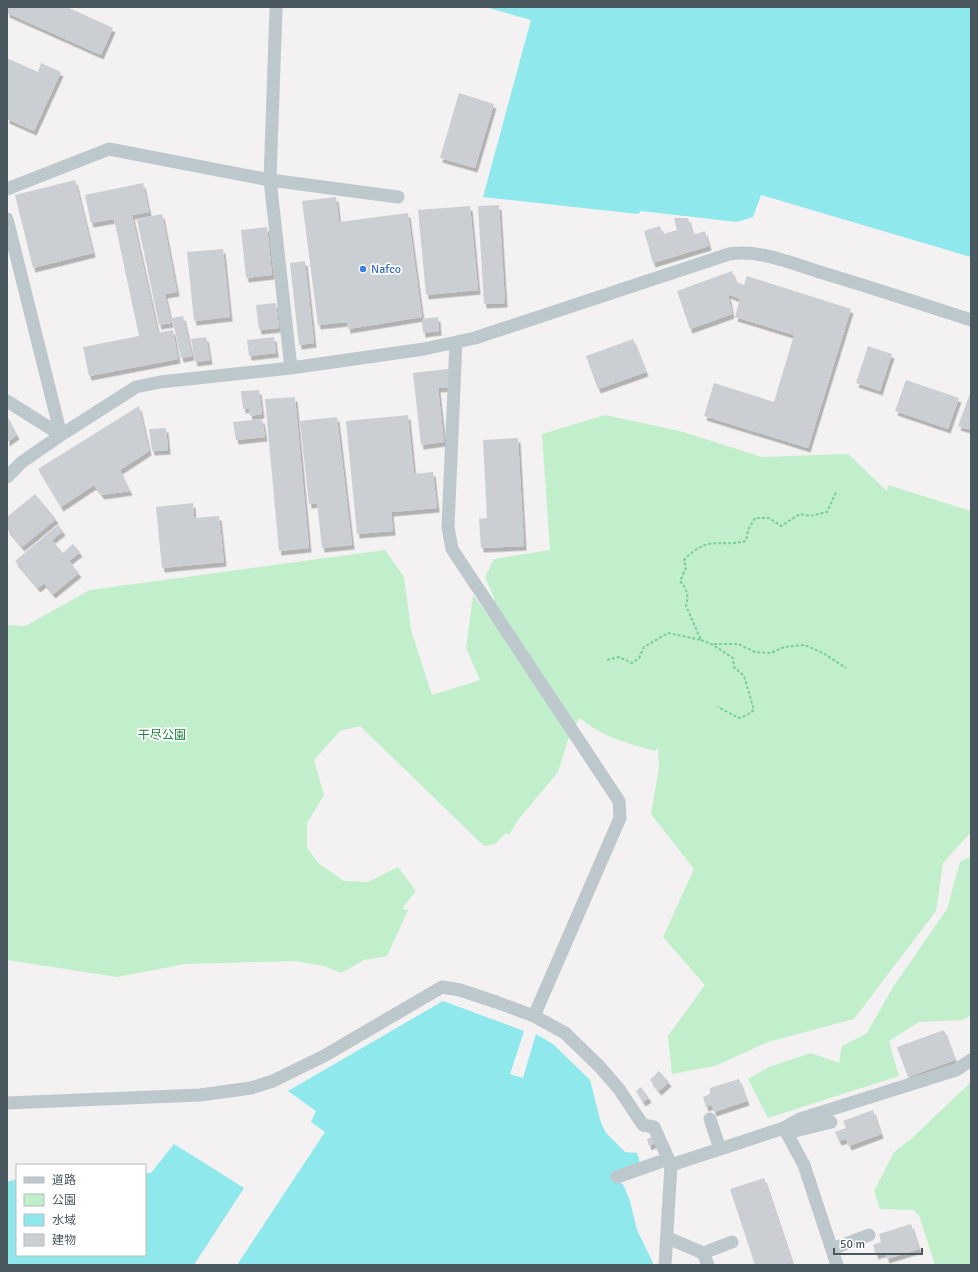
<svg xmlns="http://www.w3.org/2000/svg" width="978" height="1272" font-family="Signika,'Noto Sans JP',sans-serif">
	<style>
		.green { fill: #c1efcb }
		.water { fill: #8ee8ec }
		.building { fill: #cbcfd3; filter: url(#shadow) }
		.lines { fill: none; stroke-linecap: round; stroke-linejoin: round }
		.path { stroke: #79cd96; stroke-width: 2; stroke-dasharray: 3 2; stroke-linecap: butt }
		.minor { stroke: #bdc8cd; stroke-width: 13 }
		.shop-dot { fill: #3f7fe0; stroke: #fff; stroke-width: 1.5 }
		.labels { text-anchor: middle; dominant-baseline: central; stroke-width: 3.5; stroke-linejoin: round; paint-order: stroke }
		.shop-label { font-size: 12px; fill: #366cbe; stroke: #fff; text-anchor: start }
		.park-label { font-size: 12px; fill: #18813b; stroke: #fff }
	</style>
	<defs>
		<filter id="shadow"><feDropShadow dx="2.5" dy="4.5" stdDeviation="0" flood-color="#0004"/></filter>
	</defs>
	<rect width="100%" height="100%" fill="#f3f1f1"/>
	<!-- green -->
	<path class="green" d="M605 415 680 431 762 457 848 454 887 491 888 485 971 511V832L943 863 936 911 854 1019 768 1042 715 1066 672 1074 668 1036 705 985 663 937 694 869 651 814 659 768 658 748 655 751C627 743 602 737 580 718L570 734 558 772 518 820 509 835 506 833 495 844 484 846 360 726 340 731 314 760 324 795 307 823V847L318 863 344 881 368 882 398 867 416 891 404 906 403 909 408 910 387 956 364 960 341 973 324 966 296 961 185 964 117 977 7 960V625L25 626 90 590 385 550 404 577 411 630 432 695 480 680 466 648 473 595 494 624V598L485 577 494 559 550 550 542 434Z
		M971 856V1015L963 1020 919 1022 889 1041 899 1076 768 1118 748 1079 769 1067 811 1053 839 1063 842 1046 867 1033 893 987 947 909 960 862Z
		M971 1082V1265H935L919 1215 913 1210 880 1209 874 1191 894 1152 911 1139Z"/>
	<!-- water -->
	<path class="water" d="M485 7H971V257L761 195 753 217 737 222 641 211 638 214 483 197 531 20Z
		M443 1001 524 1031 510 1074 523 1078 536 1034 553 1044 590 1080 601 1123 606 1133 625 1152 637 1153 640 1163 617 1182 623 1184 630 1201 637 1230 654 1265H237L325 1132 311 1122 316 1111 288 1091Z
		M174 1144 244 1188 194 1265H7V1182L17 1179V1255H145V1173H151Z"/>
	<!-- building -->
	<path class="building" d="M7 7H67L113 28 101 55 7 13Z
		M7 58 38 72 41 63 61 72 34 131 7 119Z
		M459 93 494 104 475 168 440 158Z
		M75 180 93 253 33 268 15 195Z
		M143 183 149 212 132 215 158 333 173 330 178 359 89 376 83 347 139 336 114 219 91 223 85 195Z
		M336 197 339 222 408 213 422 317 348 329 347 322 318 325 302 201Z
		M499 205 505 303 484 304 478 206Z
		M470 206 478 290 426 295 418 210Z
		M162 214 177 292 165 294 171 323 159 325 137 219Z
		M674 218H688L693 235 705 231 709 246 653 263 644 231 660 226 663 234 677 230Z
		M267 227 272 275 246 278 241 230Z
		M223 249 230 317 194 321 187 252Z
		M305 261 314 343 299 345 290 263Z
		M732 271 736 282 744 285 747 276 851 309 808 448 704 416 714 383 774 402 794 335 735 317 740 299 728 294 732 314 690 329 677 291Z
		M276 303 279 328 259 330 256 305Z
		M183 316 192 356 181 358 172 318Z
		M438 317 439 331 423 333 422 319Z
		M206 337 210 360 195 362 191 339Z
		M274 337 276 353 249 356 247 340Z
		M633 339 646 372 598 389 586 356Z
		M868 346 892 354 880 391 856 383Z
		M448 369 450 387 438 388 444 442 421 445 413 373Z
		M906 380 959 398 948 429 895 411Z
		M259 390 262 414 250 416 249 408 243 409 241 391Z
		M971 391V430L958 426Z
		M295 397 309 548 279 551 265 399Z
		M139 406 149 451 120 470 130 491 102 495 94 485 61 507 38 469Z
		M408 415 414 474 433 472 437 508 391 512 393 531 357 534 346 421Z
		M7 416 17 435 7 442Z
		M337 417 352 545 322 548 317 503 309 504 300 421Z
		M262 419 265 437 236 440 233 422Z
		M166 428 168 450 152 451 149 429Z
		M518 438 524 546 481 548 479 519 487 518 483 440Z
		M35 494 56 519 22 547 7 529V517Z
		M193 503 194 518 219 516 224 562 162 568 156 507Z
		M58 525 63 531 52 540 63 553 73 544 80 552 69 561 79 573 53 594 44 583 38 588 15 561Z
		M944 1030 955 1060 908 1077 897 1047Z
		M659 1071 669 1082 659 1091 650 1080Z
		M739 1079 747 1101 714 1112 712 1105 706 1107 703 1097 710 1094V1088Z
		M641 1087 649 1098 643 1102 636 1091Z
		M873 1110 881 1134 849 1146 846 1139 839 1141 835 1132 846 1128 843 1121Z
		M652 1137 655 1143 649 1146 647 1139Z
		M764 1178 793 1265H755L730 1189Z
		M911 1224 919 1249 887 1259 885 1252 876 1255 873 1245 881 1242 879 1234Z"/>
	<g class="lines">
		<!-- path -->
		<path class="path" d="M701 640C714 644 722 651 733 658L734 667 744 676 754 710 747 715 739 718 718 707
			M714 644H738L755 652 771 653 784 647 805 645 823 653 846 668
			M607 660 619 657 632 663 639 658 644 647 668 633 701 640 686 606C689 596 687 589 680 581L686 568 684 560C709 534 717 548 746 541L748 530 755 518H769L781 526 800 514 810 516 827 512 836 492"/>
		<!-- minor -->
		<path class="minor" d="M276 9 270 180 398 197
			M7 189 109 149 270 180 291 368
			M7 219 61 435
			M456 342 448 527 452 549 619 801 620 818 534 1016
			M7 401 61 435
			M7 477 22 462 61 435 136 387 160 382 291 368 424 349 475 338 729 254C761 249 793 264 823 273 873 288 922 304 971 320
			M7 1103 200 1095 251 1088 273 1081 324 1056 442 987 460 990 496 1002 534 1016 565 1033 599 1066 619 1089 643 1125 654 1127 671 1165 665 1265
			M710 1119 720 1149
			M784 1128 800 1119 956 1070 971 1060
			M787 1133 831 1122
			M671 1165 784 1128 804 1165 837 1265
			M617 1177 668 1159
			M668 1238 703 1253 708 1265
			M832 1249 869 1235
			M703 1253 732 1242"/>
	</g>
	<!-- markers -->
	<circle class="shop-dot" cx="363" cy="269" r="4"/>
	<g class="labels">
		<!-- shop labels -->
		<g class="shop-label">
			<text x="371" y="269">Nafco</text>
		</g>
		<!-- park labels -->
		<g class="park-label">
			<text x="162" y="735">干尽公園</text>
		</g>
	</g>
	<!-- border -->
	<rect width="978" height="1272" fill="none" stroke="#49585e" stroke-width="16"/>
	<!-- legend -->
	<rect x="16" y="1164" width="130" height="92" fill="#ffffff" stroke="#b6bcbf"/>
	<rect x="24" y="1177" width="20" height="6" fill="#bdc8cd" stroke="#b6bcbf"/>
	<text x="52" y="1184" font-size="12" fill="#49585e">道路</text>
	<rect x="24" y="1194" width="20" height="12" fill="#c1efcb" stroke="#b6bcbf"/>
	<text x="52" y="1204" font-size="12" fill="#49585e">公園</text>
	<rect x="24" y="1214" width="20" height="12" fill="#8ee8ec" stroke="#b6bcbf"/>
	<text x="52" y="1224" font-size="12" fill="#49585e">水域</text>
	<rect x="24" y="1234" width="20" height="12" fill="#cbcfd3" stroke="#b6bcbf"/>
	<text x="52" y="1244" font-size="12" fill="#49585e">建物</text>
	<!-- scale -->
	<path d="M834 1248v6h88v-6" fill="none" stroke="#49585e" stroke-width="2"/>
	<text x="840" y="1248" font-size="12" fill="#49585e" stroke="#ffffff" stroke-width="3" paint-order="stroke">50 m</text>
</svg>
